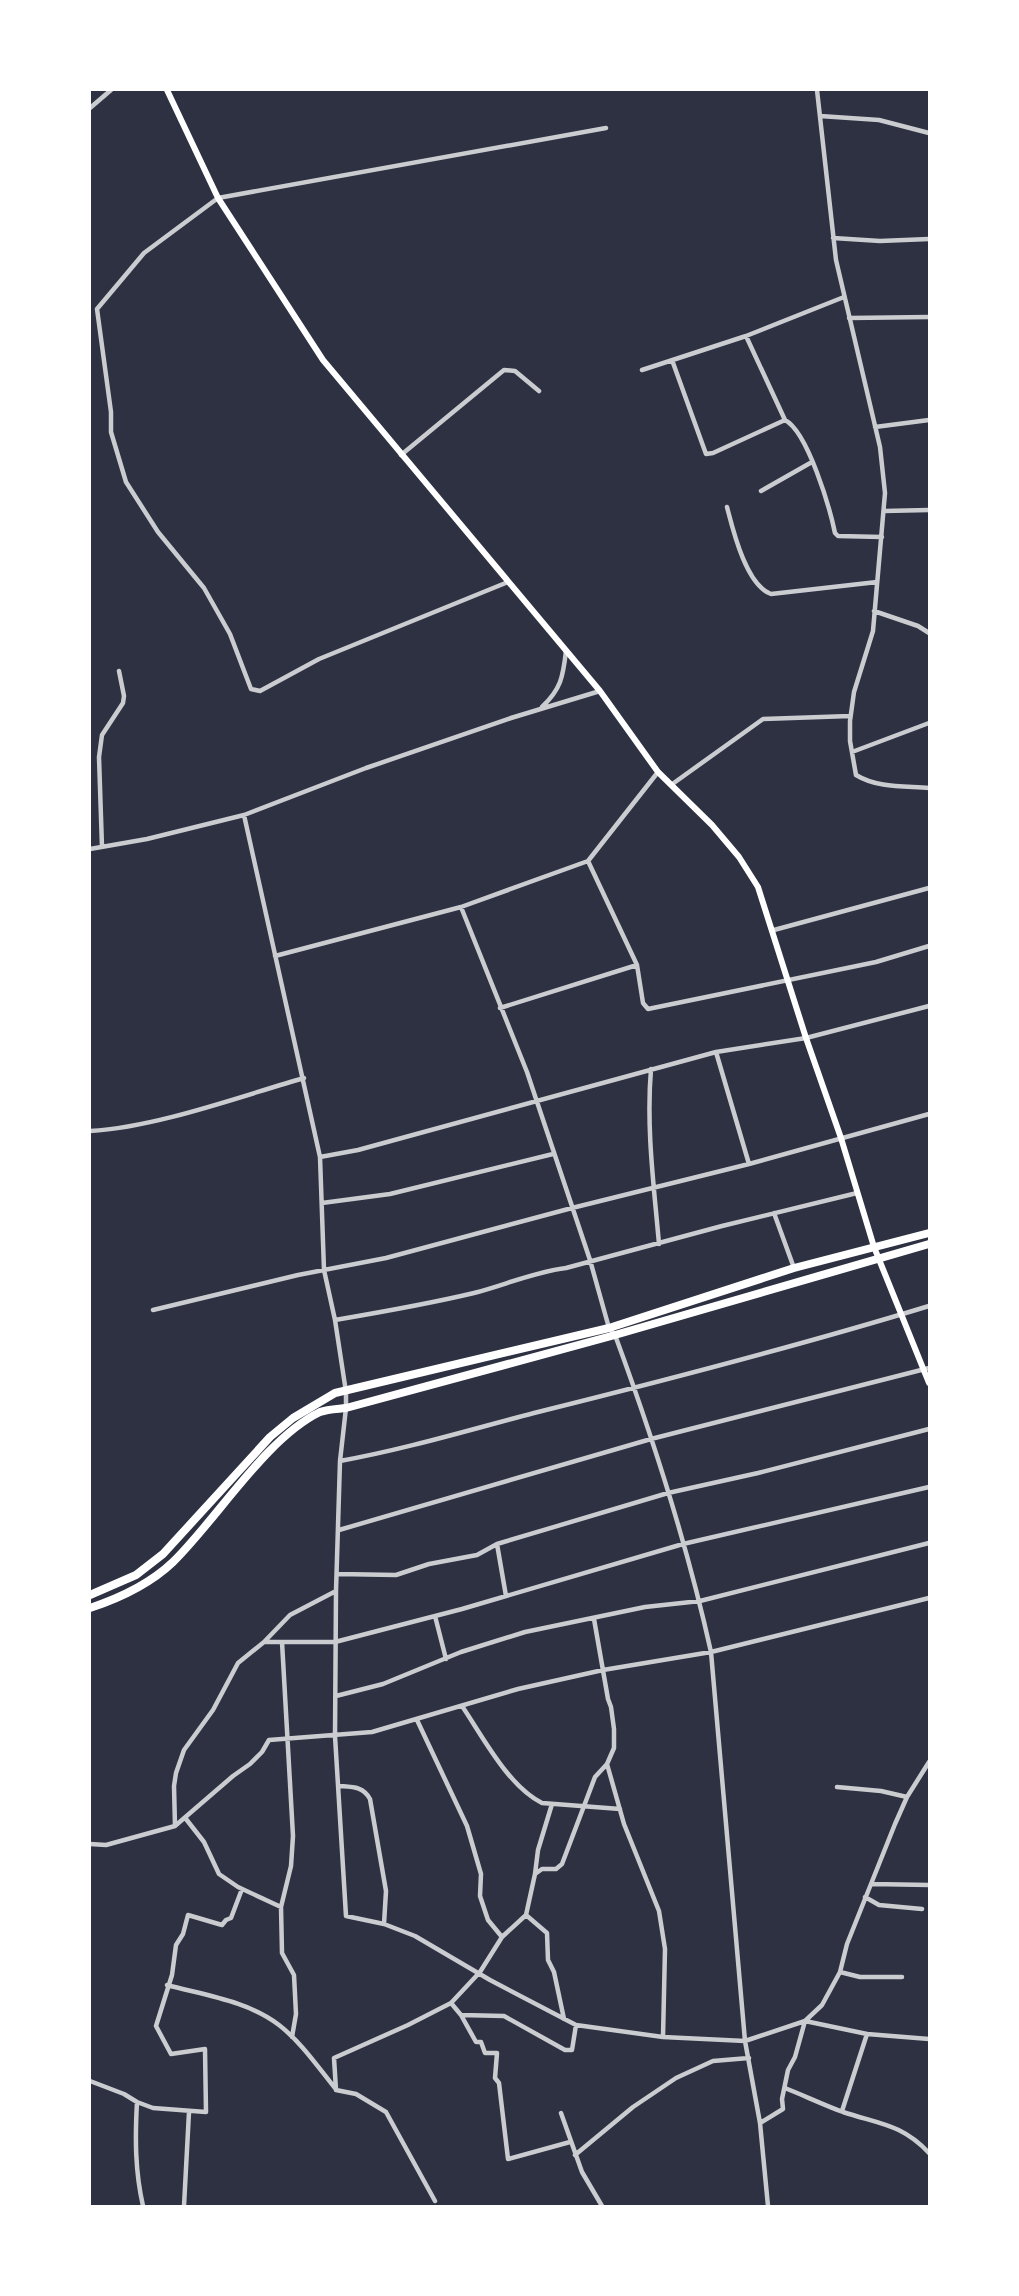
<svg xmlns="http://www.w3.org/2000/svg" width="1019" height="2296" font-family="'Open Sans',sans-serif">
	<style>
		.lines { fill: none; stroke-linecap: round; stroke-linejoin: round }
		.minor { stroke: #caccd0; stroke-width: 4.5 }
		.secondary { stroke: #fff; stroke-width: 6 }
		.primary { stroke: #fff; stroke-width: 8 }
	</style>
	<rect width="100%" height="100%" fill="#2d3142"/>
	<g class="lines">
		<!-- minor -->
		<path class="minor" d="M817 90 836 260 880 447 885 493 873 631 854 692 850 721V741L856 775C877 788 904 786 929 788
			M90 108 111 90
			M820 116 879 120 929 133
			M833 238 880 241 929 239
			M849 318 929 317
			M746 336 785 420
			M672 360 706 454 713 453 785 420C808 432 830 509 835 533L838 536 882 537
			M642 370 746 336 844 297
			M875 427 929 420
			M401 455 504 370 515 371 539 391
			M761 491 812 462
			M727 507C733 530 746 585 771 594L877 582
			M884 511 929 510
			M508 582 319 659 260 691 251 689 230 634 204 588 158 532 126 482 111 432V412L97 309 144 253 218 198 606 128
			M874 611 918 626 929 633
			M542 707C561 689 563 677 566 651
			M852 752 929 723
			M671 785 763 719 850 716
			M244 815 320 1157 324 1270 335 1320 346 1392V1408L340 1461 336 1591 335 1736 346 1916 384 1924 415 1936 490 1980 576 2025 663 2037 745 2041 805 2021 867 2034 929 2039
			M102 847 99 757 102 735 123 703 124 696 119 671
			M90 849 147 839 244 815 366 768 511 718 600 691
			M588 861 637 965 643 1003 648 1009 876 962 929 946
			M461 907 527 1072 590 1260 609 1328 615 1335C653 1438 687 1544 711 1652L745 2041 760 2123 768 2206
			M774 930 929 888
			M275 956 461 907 588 861 658 772
			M500 1008 637 965
			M716 1052 749 1164
			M651 1069C646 1128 654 1186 659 1244
			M90 1131C157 1127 238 1097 304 1078
			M320 1157 358 1150 716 1052 806 1038 929 1006
			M322 1203 390 1194 553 1154
			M774 1213 794 1268
			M153 1310 298 1275 386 1258 572 1208 749 1164 929 1114
			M335 1320C382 1312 428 1304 474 1293 505 1285 534 1272 566 1268L722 1226 857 1193
			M340 1461C406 1449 469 1430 534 1413 667 1380 798 1346 929 1306
			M339 1530 651 1439 929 1368
			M497 1544 506 1596
			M338 1574 396 1575 429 1564 477 1555 497 1544 668 1493 758 1473 929 1429
			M435 1616 446 1659
			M264 1642H335L462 1609 683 1544 929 1487
			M282 1642 293 1836 291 1866 281 1907 282 1953 294 1975 296 2014 292 2037
			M336 1696 383 1684 461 1652 525 1632 645 1607 700 1601 929 1543
			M462 1706C483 1737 508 1786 542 1803L620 1809
			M417 1720 467 1826 481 1874 480 1896 488 1920 502 1937
			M607 1764 624 1824 659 1911 665 1949 663 2037
			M339 1786C352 1787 363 1786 370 1799L386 1891 384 1924
			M837 1787 881 1791 907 1797
			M186 1819 204 1842 219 1874 238 1887 281 1907
			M175 1826 174 1786 176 1773 184 1750 213 1710 238 1663 264 1642 290 1615 336 1591
			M90 1844 106 1845 175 1826 233 1776 250 1764 262 1752 269 1740 372 1732 518 1689 603 1670 711 1652 929 1598
			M535 1874 542 1869H556L562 1864 595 1777 607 1764 614 1748V1729L611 1707 608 1699 594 1619
			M872 1884 929 1885
			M865 1897 879 1905 922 1909
			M526 1915 547 1933 548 1960 554 1972 564 2019
			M840 1972 860 1977H902
			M167 1985C204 1995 248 2001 279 2025 301 2042 318 2067 335 2088
			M451 2003 461 2015 476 2042H481L485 2053H497L495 2078 499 2083 508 2159 570 2142
			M461 2015 504 2016 565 2050H572L576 2025
			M90 2081 124 2094 137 2102 153 2108 206 2112 205 2049 171 2054 156 2026 172 1975 176 1945 183 1934 188 1915 222 1925 226 1920 231 1918 242 1889
			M785 2088C805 2096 824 2105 843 2112 879 2124 902 2124 929 2153
			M137 2102C135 2138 135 2171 143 2206
			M842 2111 867 2034
			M561 2113 582 2172 602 2206
			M760 2123 783 2109 782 2099 788 2070 795 2057 805 2021 822 2005 840 1972 847 1944 895 1824 907 1797 929 1762
			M575 2155 633 2107 676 2078 713 2061 749 2058
			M435 2201 386 2112 356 2094 336 2090 334 2058 408 2025 451 2003 480 1972 502 1937 526 1915 535 1874 538 1850 552 1804
			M184 2206 189 2112"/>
		<!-- secondary -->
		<path class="secondary" d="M167 90 218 198 323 360 600 691 658 772 712 825 739 857 758 887 806 1038 841 1138 874 1247 929 1383"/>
		<!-- primary -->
		<path class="primary" d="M90 1595 136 1575 163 1554 270 1437 293 1418 335 1393 609 1328 794 1268 929 1233
			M90 1608C120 1598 150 1584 173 1562 217 1519 266 1438 320 1412 328 1409 338 1409 346 1408L615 1335 929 1244"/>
	</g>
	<!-- border -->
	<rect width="1019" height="2296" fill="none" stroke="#ffffff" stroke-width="182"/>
</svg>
